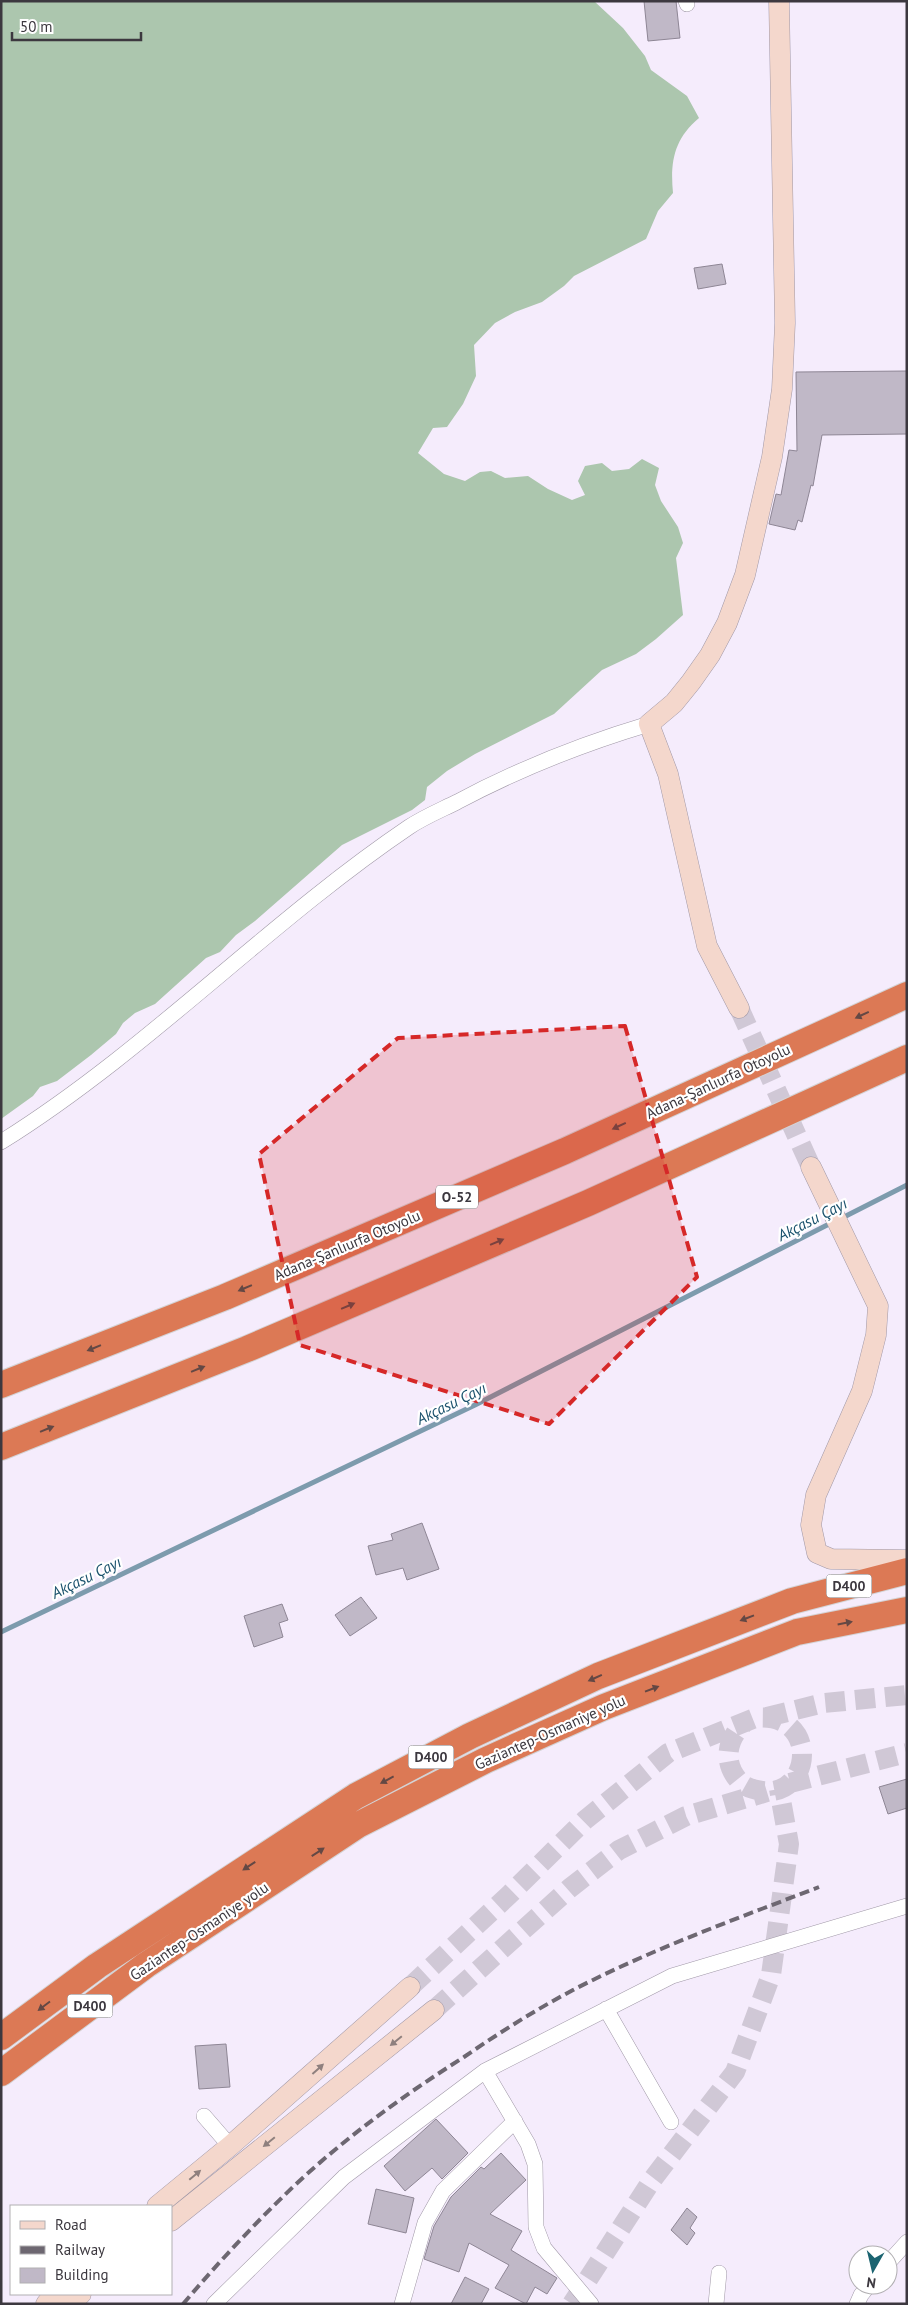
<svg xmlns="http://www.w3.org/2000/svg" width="908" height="2305" font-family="'PT Sans',sans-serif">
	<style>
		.forest { fill: #acc6ae }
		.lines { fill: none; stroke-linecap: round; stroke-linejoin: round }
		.stream { stroke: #7d9bad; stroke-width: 5 }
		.building { fill: #c0b8c7; stroke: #8e8695 }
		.secondary-tunnel { stroke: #d0c8d6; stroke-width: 20; stroke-dasharray: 20 10; stroke-linecap: butt }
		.street-casing { stroke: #a098a7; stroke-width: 16 }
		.secondary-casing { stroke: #a098a7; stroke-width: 21 }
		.highway-casing { stroke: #d4d3d5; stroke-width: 28 }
		.street { stroke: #fff; stroke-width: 15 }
		.secondary { stroke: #f4d7cc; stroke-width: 20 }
		.highway { stroke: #dc7955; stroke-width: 26 }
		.rail { stroke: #6d6771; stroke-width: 4; stroke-dasharray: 10 5; stroke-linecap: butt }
		.oneway { fill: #644844 }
		.oneway2 { fill: #8f807e }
		.marked { fill: #d62828; fill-opacity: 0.2; stroke: #d62828; stroke-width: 4; stroke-dasharray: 10 6; stroke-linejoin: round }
		.labels { text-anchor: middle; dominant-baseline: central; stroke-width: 4.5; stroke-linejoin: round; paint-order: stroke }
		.shield { fill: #fff; stroke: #767479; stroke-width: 1 }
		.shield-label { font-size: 14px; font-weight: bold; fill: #3c383f }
		.street-label { font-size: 15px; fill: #3c383f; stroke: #fff }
		.water-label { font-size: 16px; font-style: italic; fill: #1b526d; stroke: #fff }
	</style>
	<rect width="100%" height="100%" fill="#f5ecfc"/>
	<!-- forest -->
	<path class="forest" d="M1 1H594L623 28 645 56 651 70 687 96 699 118C674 139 670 162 673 193L658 211 646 239 574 276 564 286 542 302 515 312 495 323 474 345 476 376 463 404 447 427 433 428 418 453 444 474 465 481 480 472 491 471 505 478 528 476 548 489 572 500 585 495 578 481 585 466 602 463 612 471 629 469 642 459 659 468 655 485 661 501 678 527 683 543 676 558 683 615 656 639 636 654 602 670 554 714 475 754 447 771 427 787 425 800 412 810 342 845 255 921 236 935 220 952 206 958 155 1004 135 1013 123 1023 116 1034 91 1055 57 1081 40 1087 33 1096 1 1119Z"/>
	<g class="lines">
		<!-- stream -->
		<path class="stream" d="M840 1219 907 1185
			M1 1632 475 1405 833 1222"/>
	</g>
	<!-- building -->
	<path class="building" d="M644 1H676L680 38 648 41Z
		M722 264 726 284 698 289 694 268Z
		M907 371V434L822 435 813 486 811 485 802 522 798 520 795 530 769 524 776 494 781 495 789 450 797 451 796 372Z
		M422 1523 439 1569 407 1580 403 1568 376 1575 368 1546 393 1540 391 1534Z
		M361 1597 377 1618 350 1636 335 1615Z
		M282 1604 288 1620 279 1623 283 1637 254 1647 244 1616Z
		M907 1779V1808L888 1814 879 1787Z
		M226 2044 230 2087 199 2089 195 2046Z
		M436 2119 468 2153 442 2179 432 2168 405 2191 384 2166Z
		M501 2153 526 2180 490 2214 522 2231 511 2250 557 2278 547 2294 535 2287 526 2304 495 2288 509 2265 469 2243 459 2272 424 2259 434 2226 451 2197 481 2167 484 2169Z
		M376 2189 414 2198 406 2233 368 2224Z
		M687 2208 697 2217 690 2228 695 2233 687 2245 671 2230Z
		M465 2277 489 2289 481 2304H451Z"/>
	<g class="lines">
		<!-- secondary-tunnel -->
		<path class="secondary-tunnel" d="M739 1008 811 1167
			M767 1717 824 1703 907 1695
			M790 1783 907 1753
			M410 1987 509 1895 585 1820 668 1753 755 1718C820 1711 813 1798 762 1791 755 1790 747 1788 741 1783 722 1764 726 1740 744 1723
			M434 2010 570 1888 619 1850 686 1816 767 1792
			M572 2304 652 2180 735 2072 771 1975 789 1844 779 1789"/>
		<!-- street casing -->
		<g class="street-casing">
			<path id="street" d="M686 1 687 4
				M1 1142C147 1051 267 923 409 827 424 817 441 810 457 802 519 769 582 744 649 724
				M606 2009 671 2122
				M485 2071 528 2144 535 2164 536 2227 544 2248 591 2304
				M204 2116 230 2146
				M888 2263 907 2242
				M214 2304 344 2177 485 2071 672 1976 907 1906
				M402 2304 425 2223 443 2191 515 2121
				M716 2304 719 2273
				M857 2304 861 2295 869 2285"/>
		</g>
		<!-- secondary casing -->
		<g class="secondary-casing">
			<path id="secondary" d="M739 1008 707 946 668 774 649 724 674 703 691 682 710 655 727 623 745 575 772 457 782 389 785 323 779 1
				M811 1167 878 1306 876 1335 862 1391 816 1495 811 1525 817 1553 831 1559 907 1560
				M157 2206 230 2146 410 1987
				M171 2221 434 2010
				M46 2304 54 2294
				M69 2304 81 2294"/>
		</g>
		<!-- highway casing -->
		<g class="highway-casing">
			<path id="highway" d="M1 1385 225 1297 565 1151 907 995
				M1 1447 247 1349 588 1203 907 1058
				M1 2037 97 1966 356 1796 470 1736 598 1676 792 1601 907 1571
				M1 2073 146 1965 358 1825 486 1760 604 1707 797 1632 907 1610"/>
		</g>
		<!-- street -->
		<use href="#street" class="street"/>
		<!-- secondary -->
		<use href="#secondary" class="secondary"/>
		<!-- highway -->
		<use href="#highway" class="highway"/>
		<!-- rail -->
		<path class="rail" d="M183 2304C218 2263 255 2223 294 2186 346 2137 404 2095 464 2057 499 2033 535 2010 573 1990 652 1949 736 1919 819 1887"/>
	</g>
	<!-- one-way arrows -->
	<defs><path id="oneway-solid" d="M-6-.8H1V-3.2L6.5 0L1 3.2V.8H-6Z" transform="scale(1.25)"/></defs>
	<g class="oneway">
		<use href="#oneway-solid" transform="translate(862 1015) rotate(155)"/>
		<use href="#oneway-solid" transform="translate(619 1126) rotate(155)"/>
		<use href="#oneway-solid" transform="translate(497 1242) rotate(-23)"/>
		<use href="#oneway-solid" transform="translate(245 1288) rotate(157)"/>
		<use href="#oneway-solid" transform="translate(348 1306) rotate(-23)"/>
		<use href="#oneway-solid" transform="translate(94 1348) rotate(158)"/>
		<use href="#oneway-solid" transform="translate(198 1369) rotate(-22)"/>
		<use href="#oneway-solid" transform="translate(47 1429) rotate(-22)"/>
		<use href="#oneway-solid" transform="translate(747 1618) rotate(159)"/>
		<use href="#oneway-solid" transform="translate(845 1623) rotate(-11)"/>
		<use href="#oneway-solid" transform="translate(595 1678) rotate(156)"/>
		<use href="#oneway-solid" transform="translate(652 1689) rotate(-21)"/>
		<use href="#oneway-solid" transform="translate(387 1780) rotate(152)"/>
		<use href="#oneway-solid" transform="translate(318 1852) rotate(-33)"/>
		<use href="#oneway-solid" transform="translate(249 1866) rotate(147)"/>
		<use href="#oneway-solid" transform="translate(44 2006) rotate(143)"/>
	</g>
	<g class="oneway2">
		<use href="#oneway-solid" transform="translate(396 2041) rotate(141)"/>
		<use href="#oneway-solid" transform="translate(318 2069) rotate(-42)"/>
		<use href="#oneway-solid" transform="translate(269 2142) rotate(141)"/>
		<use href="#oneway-solid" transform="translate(195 2175) rotate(-40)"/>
	</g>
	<!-- marked area -->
	<path class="marked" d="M625 1026 697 1277 549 1424 300 1345 259 1154 398 1038Z"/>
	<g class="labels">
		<!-- shield labels -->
		<g class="shield">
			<rect x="436" y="1185.5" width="42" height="23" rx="4"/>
			<rect x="826.5" y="1574.5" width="45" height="23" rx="4"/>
			<rect x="408.5" y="1745.5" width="45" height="23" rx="4"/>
			<rect x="67.5" y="1994.5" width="45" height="23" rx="4"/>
		</g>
		<g class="shield-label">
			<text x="457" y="1197">O-52</text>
			<text x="849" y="1586">D400</text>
			<text x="431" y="1757">D400</text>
			<text x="90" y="2006">D400</text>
		</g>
		<!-- street labels -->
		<g class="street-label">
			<text transform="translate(718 1081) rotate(-25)">Adana-Şanlıurfa Otoyolu</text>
			<text transform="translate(347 1245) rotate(-23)">Adana-Şanlıurfa Otoyolu</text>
			<text transform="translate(550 1732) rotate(-24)">Gaziantep-Osmaniye yolu</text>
			<text transform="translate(199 1931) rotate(-34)">Gaziantep-Osmaniye yolu</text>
		</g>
		<!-- water labels -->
		<g class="water-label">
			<text transform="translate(812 1219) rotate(-27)">Akçasu Çayı</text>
			<text transform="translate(451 1403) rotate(-26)">Akçasu Çayı</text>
			<text transform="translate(86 1577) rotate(-26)">Akçasu Çayı</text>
		</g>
	</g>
	<!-- border -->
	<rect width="908" height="2305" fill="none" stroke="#3c383f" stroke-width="5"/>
	<!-- legend -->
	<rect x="10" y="2205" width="162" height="90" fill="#ffffff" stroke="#b1afb2"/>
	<rect x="20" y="2221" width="25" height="8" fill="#f4d7cc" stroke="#b1afb2"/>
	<text x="55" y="2230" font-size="15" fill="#3c383f">Road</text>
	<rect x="20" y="2246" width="25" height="8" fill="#6d6771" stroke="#b1afb2"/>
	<text x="55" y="2255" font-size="15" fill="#3c383f">Railway</text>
	<rect x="20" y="2268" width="25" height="15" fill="#c0b8c7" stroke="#b1afb2"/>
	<text x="55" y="2280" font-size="15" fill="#3c383f">Building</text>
	<!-- north arrow -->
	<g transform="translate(873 2270) rotate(188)"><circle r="24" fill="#ffffff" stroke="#b1afb2"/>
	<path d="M0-4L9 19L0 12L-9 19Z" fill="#1b6471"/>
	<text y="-8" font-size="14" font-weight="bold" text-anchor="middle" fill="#3c383f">N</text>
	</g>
	<!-- scale -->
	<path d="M12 32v8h129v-8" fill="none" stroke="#3c383f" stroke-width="2.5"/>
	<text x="20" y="32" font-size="15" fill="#3c383f" stroke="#ffffff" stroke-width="4" paint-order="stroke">50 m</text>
</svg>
